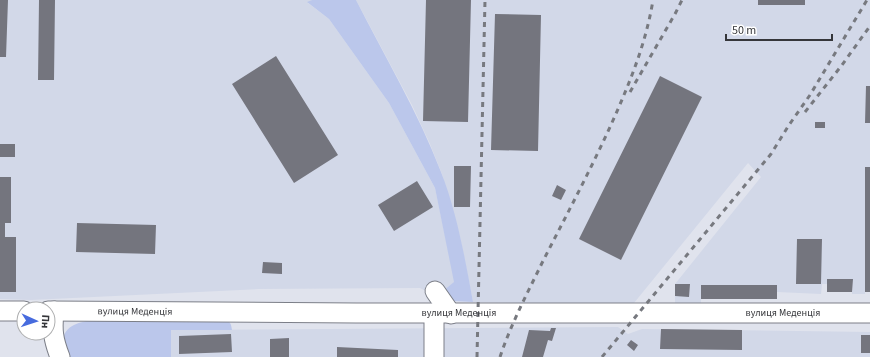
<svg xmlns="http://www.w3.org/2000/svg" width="870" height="357" font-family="'Source Sans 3',sans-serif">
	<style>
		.built { fill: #d2d8e8 }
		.green { fill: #bbc7eb }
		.building { fill: #74757e }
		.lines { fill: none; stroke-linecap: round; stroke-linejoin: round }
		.minor-casing { stroke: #7c7f88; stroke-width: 21 }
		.minor { stroke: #fff; stroke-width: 19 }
		.rail { stroke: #77797f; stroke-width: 3; stroke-dasharray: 5 5; stroke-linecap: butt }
		.labels { text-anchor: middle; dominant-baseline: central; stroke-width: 4; stroke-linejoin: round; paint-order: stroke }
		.street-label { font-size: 10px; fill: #35363a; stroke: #fff }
	</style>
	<rect width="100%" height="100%" fill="#e0e3ed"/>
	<!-- built -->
	<path class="built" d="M0 0H312L308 3 329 19 389 103 435 188 455 282 443 291H426L420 288 259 289 31 300 0 299Z
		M356 0H870V292H865V294H852V292H827V284H822L821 294 777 292V299H701V303H675V284L761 177 748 163 634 303H522L473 302 460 237 442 174 430 144 412 105Z
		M618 327 628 334 642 329 870 332V357H171V330Z"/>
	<!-- green -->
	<path class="green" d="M312 0H356C385 57 418 112 441 172 457 213 465 258 473 302L452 301 443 291 454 282 435 188 389 103 329 19 307 2Z
		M93 320H225C231 322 231 324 232 330H171V357H66C65 352 62 346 63 341 64 325 80 322 93 320Z"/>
	<!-- building -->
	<path class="building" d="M0 0H8L6 57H0Z
		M39 0H55L54 80H38Z
		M426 0H471L468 122 423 121Z
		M758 0H805V5H758Z
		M495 14 541 15 538 151 491 150Z
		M276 56 338 155 294 183 232 84Z
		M660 76 702 97 621 260 579 239Z
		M866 86H870V123H865Z
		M815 122H825V128H815Z
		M0 144H15V157H0Z
		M454 166H471L470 207H454Z
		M865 167H870V292H865Z
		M0 177H11V223H5V237H16V292H0Z
		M417 181 433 207 394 231 378 205Z
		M557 185 566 190 561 200 552 196Z
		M77 223 156 225 155 254 76 252Z
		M797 239H822L821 284H796Z
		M263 262 282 263V274L262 273Z
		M827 279H853L852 292H827Z
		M675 284H690L689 297 675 296Z
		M701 285H777V299H701Z
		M551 328H556L552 341 548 340 543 357H522L529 330 550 331Z
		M661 329 742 330V350L660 349Z
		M231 334 232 352 179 354V336Z
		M861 335H870V353H861Z
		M289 338V357H270V339Z
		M631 340 638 345 634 351 627 345Z
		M337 347 398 350V357H337Z"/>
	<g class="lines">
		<!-- minor casing -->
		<g class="minor-casing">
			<g id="minor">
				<path d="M435 291 451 314"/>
				<path d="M0 311H24"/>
				<path id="s1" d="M48 311 356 313H870"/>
				<path d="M54 311C52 330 53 339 60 357"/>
				<path d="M434 357V314"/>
			</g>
		</g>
		<!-- minor -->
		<use href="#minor" class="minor"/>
		<!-- rail -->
		<path class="rail" d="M630 92 675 14 682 0
			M805 112 842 65 870 26
			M477 357 485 0
			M500 357C511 324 527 294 542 263 571 206 602 149 626 90 638 61 648 31 653 0
			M602 357 771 154 789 125 810 95 867 0"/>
	</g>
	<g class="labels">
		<!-- street labels -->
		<g class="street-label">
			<text stroke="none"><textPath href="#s1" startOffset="87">вулиця Меденція</textPath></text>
			<text stroke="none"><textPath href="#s1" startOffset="735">вулиця Меденція</textPath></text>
			<text stroke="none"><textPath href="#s1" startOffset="411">вулиця Меденція</textPath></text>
		</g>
	</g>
	<!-- north arrow -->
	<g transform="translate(36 321) rotate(93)"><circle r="19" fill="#ffffff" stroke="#aeafb0"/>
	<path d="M0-3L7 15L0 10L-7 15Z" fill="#476bde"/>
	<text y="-6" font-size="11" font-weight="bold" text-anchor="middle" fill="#35363a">Пн</text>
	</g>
	<!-- scale -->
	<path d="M726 34v6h106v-6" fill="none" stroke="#35363a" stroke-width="2"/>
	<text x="732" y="34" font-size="12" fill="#35363a" stroke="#ffffff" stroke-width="3" paint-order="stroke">50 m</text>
</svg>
